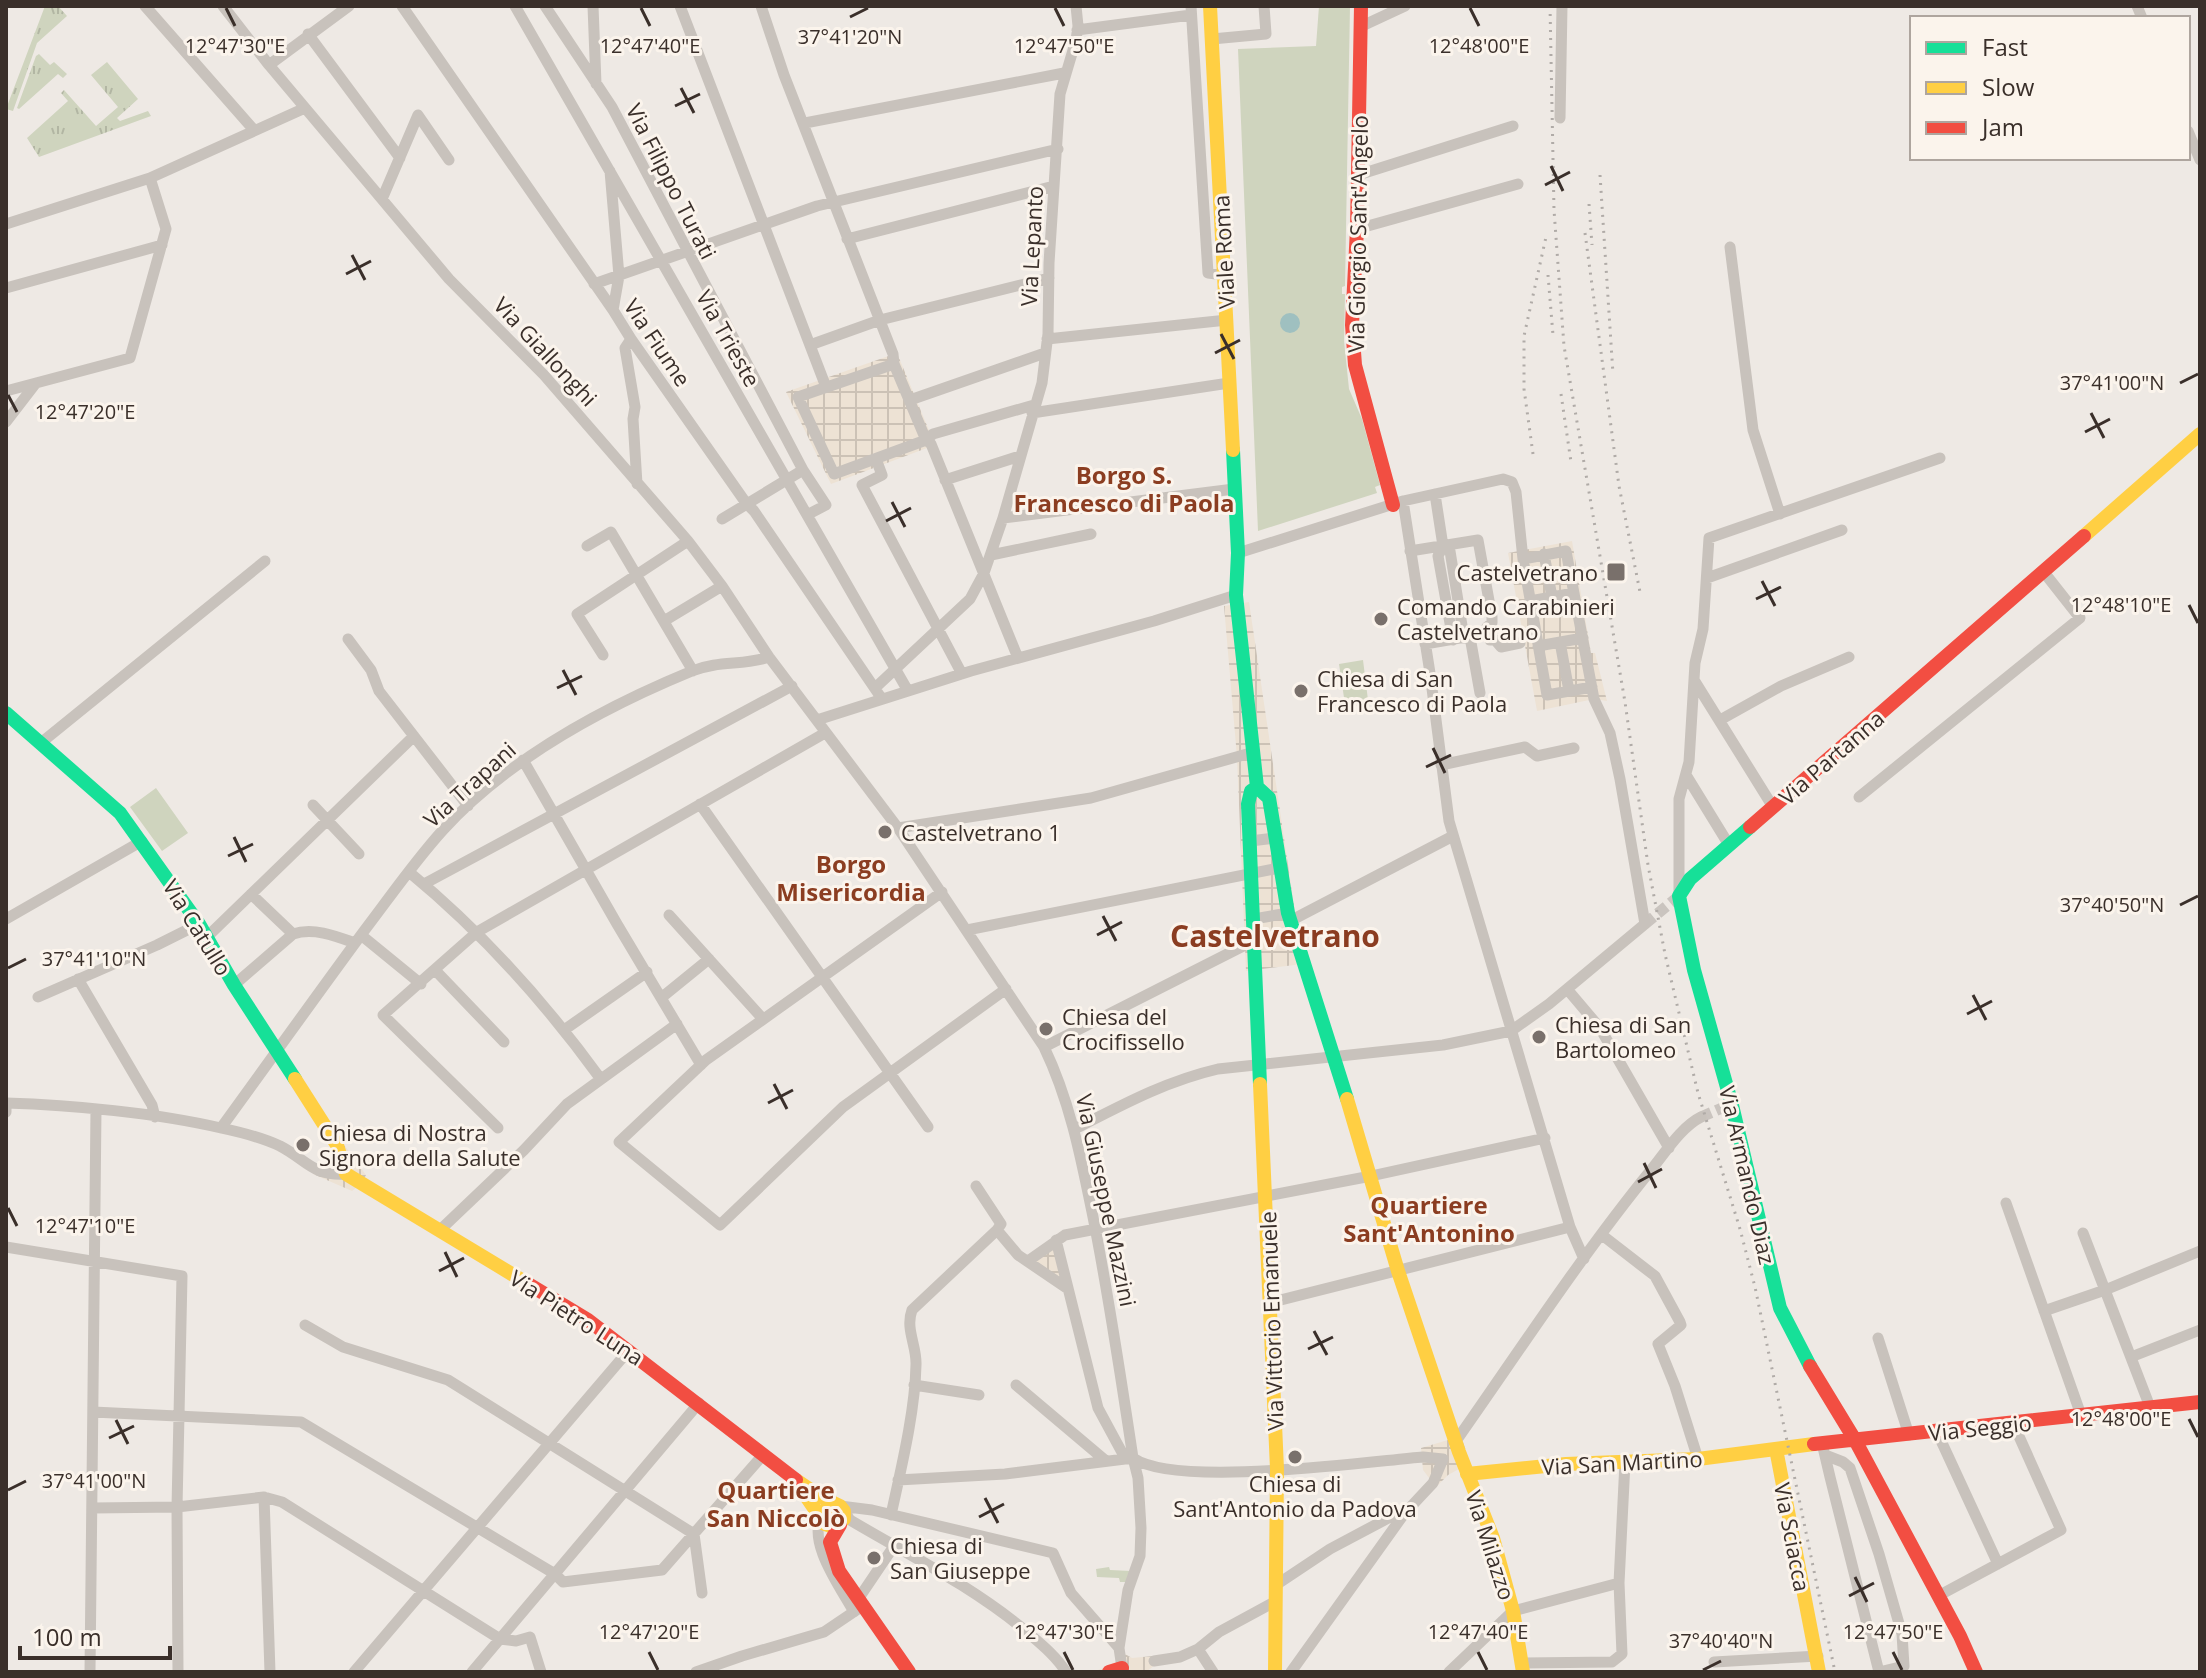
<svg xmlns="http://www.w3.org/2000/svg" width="2206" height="1678" font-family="'Open Sans',sans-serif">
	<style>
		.grass { fill: url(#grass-tufts) }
		.green { fill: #cfd4be }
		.plaza { fill: url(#plaza-grid) }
		.water { fill: #9fc0c0 }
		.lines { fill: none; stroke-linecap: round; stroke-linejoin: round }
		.street-tunnel { stroke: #cac4bf; stroke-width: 11; stroke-dasharray: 11 5.5; stroke-linecap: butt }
		.street { stroke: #c8c2bc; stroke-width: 11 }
		.fast { stroke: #16e098; stroke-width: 14 }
		.slow { stroke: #ffcf43; stroke-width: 14 }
		.jam { stroke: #f24e42; stroke-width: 14 }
		.rail { stroke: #b0aba7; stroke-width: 3; stroke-dasharray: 2 6; stroke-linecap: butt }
		.ticks { fill: none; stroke: #3a2f2a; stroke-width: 3 }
		.poi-dot { fill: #79706b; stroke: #fbf4ec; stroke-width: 3 }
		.labels { text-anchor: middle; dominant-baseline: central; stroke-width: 6; stroke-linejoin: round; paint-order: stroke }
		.street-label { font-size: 22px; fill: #3a2f2a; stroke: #fbf4ec }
		.poi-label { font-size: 22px; fill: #3a2f2a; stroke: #fbf4ec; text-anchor: start }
		.neighbourhood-label { font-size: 24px; font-weight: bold; fill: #8b3d21; stroke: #fbf4ec }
		.district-label { font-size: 30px; font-weight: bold; fill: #8b3d21; stroke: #fbf4ec }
		.ticks-label { font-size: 20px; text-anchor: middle; fill: #3a2f2a; stroke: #fbf4ec; stroke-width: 6; stroke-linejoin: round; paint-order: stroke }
	</style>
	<defs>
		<pattern id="grass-tufts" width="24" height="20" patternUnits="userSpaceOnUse" patternTransform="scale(2)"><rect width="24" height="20" fill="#cfd4be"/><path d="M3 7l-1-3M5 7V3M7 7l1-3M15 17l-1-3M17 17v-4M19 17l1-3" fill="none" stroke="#b2b6a3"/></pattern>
		<pattern id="plaza-grid" width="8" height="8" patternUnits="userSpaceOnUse" patternTransform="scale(2)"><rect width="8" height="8" fill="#ede2d4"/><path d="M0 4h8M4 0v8" fill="none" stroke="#ccc2b6"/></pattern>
	</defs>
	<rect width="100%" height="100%" fill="#eee9e4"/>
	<!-- grass -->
	<path class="grass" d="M45 6H58L67 16 37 43 13 111 6 109Z
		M39 54 50 65 54 62 67 74 63 78 58 74 19 109 17 108 36 56Z
		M107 62 138 99 117 118 120 121 148 111 151 116 39 157 27 138 68 101 61 93 64 90 96 126 118 107 91 75Z"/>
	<!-- green -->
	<path class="green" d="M1319 6H1350L1345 286 1342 287V294H1345L1344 341 1349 389 1362 419 1380 485 1375 487 1377 493 1258 531 1238 49 1316 46Z
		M1363 660 1368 700 1346 711 1339 664Z
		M156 788 188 833 162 851 130 807Z
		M1109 1567 1110 1570 1131 1571 1128 1582H1120L1119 1578 1097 1577 1096 1569Z"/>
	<!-- plaza -->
	<path class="plaza" d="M897 353 935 445 831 484 786 392Z
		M1572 541 1591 653H1595L1607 701 1594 699 1537 711 1508 553Z
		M1249 602 1295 912 1311 963 1246 971 1237 757 1224 606Z
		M337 1145 345 1146 366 1175 361 1184 352 1191 313 1174 323 1164 328 1168 332 1163 327 1159Z
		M1055 1242 1066 1286 1029 1261Z
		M1458 1427 1470 1463 1448 1475 1436 1487 1423 1470 1421 1448 1448 1440Z
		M1125 1654 1132 1658 1153 1656 1155 1665 1146 1672H1092L1116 1664Z"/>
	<!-- water -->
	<path class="water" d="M1280 323a10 10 0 1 1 20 0a10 10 0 1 1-20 0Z"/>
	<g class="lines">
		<!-- street-tunnel -->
		<path class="street-tunnel" d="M1645 924 1679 896
			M1701 1117 1722 1108"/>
		<!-- street -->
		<path class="street" d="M145 6 254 130
			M223 6 269 65 449 279 544 375 688 541 722 586 769 657 898 828 1044 1047C1070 1101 1081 1158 1093 1217 1109 1297 1121 1378 1133 1458L1138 1478 1141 1528 1140 1556 1128 1590 1119 1648
			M402 6 613 310 631 339 746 503 754 511 882 699
			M515 6 908 691
			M545 6 612 107 803 470 826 505 807 515
			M593 6 596 84
			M680 6 826 387
			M761 6 784 75 893 354 894 364 926 440 931 444 1018 658
			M1191 6 1208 273 1224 275
			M2137 6 2142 18
			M1362 26 1405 6
			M1077 30 1191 15
			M308 34 400 158
			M1212 39 1266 34 1264 6
			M269 65 349 6
			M418 115 449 160
			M1560 118 1562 6
			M805 123 1064 73
			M2188 131 2200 160
			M610 171 619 276 613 310
			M1358 175 1513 126
			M382 199 418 115
			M6 224 150 178 305 108
			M1357 229 1518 184
			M847 239 1054 186
			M1730 247 1753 430 1780 514
			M594 284 817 206 1058 149
			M6 288 162 245
			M631 339 625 348 635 407 633 419 637 484
			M1047 339 1227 320
			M810 345 880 320 1049 278
			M894 364 798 397 834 474 926 440 933 434 1034 405
			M6 391 130 358 166 229 150 178
			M910 400 1045 353
			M1032 413 1229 383
			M6 422 36 383
			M876 459 882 475 862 485 962 674
			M945 480 1020 456
			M1435 494 1443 546 1450 551 1464 638
			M1403 501 1430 673 1449 821 1570 1227 1584 1259
			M1003 518 1234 489
			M722 519 803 470
			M587 546 611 532 693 671
			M1443 546 1438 556 1453 640
			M1410 551 1478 540 1492 617V623L1487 627 1490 640H1495L1501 647 1520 643
			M1238 553 1403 501 1503 479 1512 482 1516 492 1523 559 1547 695 1592 687
			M1544 554 1552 597
			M991 555 1091 534
			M1707 578 1842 530
			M1530 601 1574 593
			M664 621 722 586
			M1470 637 1480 693
			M348 639 371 670 379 691 468 806
			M1560 642 1569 691
			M1425 644 1489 633
			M1538 646 1583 638
			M603 655 577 614 688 541
			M1694 680 1773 807
			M875 688 970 599 984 573 1003 518 1042 383 1048 334 1049 263 1060 94 1076 40 1078 26 1076 6
			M817 720 971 671 1154 621 1236 595
			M1720 720 1781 686 1849 657
			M42 742 265 561
			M523 760 617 924 701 1065
			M1441 765 1525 747 1537 756 1574 748
			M1686 775 1729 845
			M1859 797 2080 618 2043 571
			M700 804 928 1127
			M313 805 359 854
			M898 828 1091 798 1254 752
			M1250 841 1275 838
			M409 872C482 932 544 1001 600 1078
			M424 884 792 686
			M942 892 706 1060 619 1142 720 1225 843 1107 1006 989
			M251 894 293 934C313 927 336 936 355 943
			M1679 895V799L1689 762 1695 663 1703 629 1709 538 1940 458
			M669 915 763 1019
			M6 919 142 841
			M1254 919 1288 913
			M1290 921 1453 836
			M967 930 1279 868
			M361 935 421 984
			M207 937 414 736
			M435 970 504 1042
			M78 979 152 1105 155 1117
			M234 985 293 934
			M1567 989 1600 1028 1669 1148
			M38 997 157 945 199 924
			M661 998 709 959
			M564 1030 647 972
			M1044 1047 1255 940
			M6 1112V1103C73 1105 156 1113 221 1128 240 1132 263 1138 280 1146 307 1160 312 1176 346 1174
			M221 1128C269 1062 316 996 364 931 390 897 414 862 443 830 509 758 602 708 692 671 720 660 743 666 769 657
			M498 1128 383 1015 477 932 825 733
			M1075 1129C1122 1105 1166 1081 1218 1069L1443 1045 1511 1031 1549 1004 1645 924 1620 779 1610 733 1594 699 1566 551 1523 559
			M976 1186 1001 1224 997 1230 1018 1255 1068 1289
			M2006 1203 2081 1415
			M439 1231 524 1150 567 1104 677 1024
			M2083 1233 2150 1407
			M1602 1235 1655 1276 1680 1322 1681 1325 1658 1344 1675 1386 1698 1459
			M1056 1240 1098 1408 1125 1458
			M6 1247 182 1276 177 1507 178 1672
			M1028 1261 1065 1235 1371 1176 1545 1138
			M1269 1303 1570 1227
			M2044 1311 2105 1290 2200 1251
			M305 1325 343 1347 448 1380 694 1534 702 1593
			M1878 1338 1909 1435
			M2131 1357 2200 1330
			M914 1385 979 1395
			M1016 1385 1106 1461
			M93 1412 301 1422 555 1574 563 1582 662 1570 763 1455
			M1937 1432 1998 1564
			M1456 1441C1520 1350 1581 1256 1651 1170 1665 1153 1681 1127 1701 1117
			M1822 1443 1830 1477 1879 1672 1904 1666 1902 1634 1879 1554 1850 1468 1843 1462 1825 1455
			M1133 1458C1176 1488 1364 1462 1423 1457L1443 1459
			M898 1480 1005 1474 1133 1458
			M264 1497 270 1672
			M840 1506 872 1510 1053 1553 1071 1593 1119 1648 1122 1668
			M93 1508 177 1507 264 1497 282 1502 500 1639 516 1641 530 1637 541 1672
			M844 1511 850 1520C911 1556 973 1587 1027 1632 1041 1644 1056 1656 1066 1672
			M823 1514C805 1540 841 1588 854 1612
			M891 1515C901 1469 915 1412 916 1365 917 1346 905 1329 912 1310L997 1230
			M1276 1585 1330 1549 1394 1515 1404 1514
			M1938 1596 2061 1530 2013 1423
			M859 1598 894 1546
			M1198 1649 1213 1672
			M1154 1661 1180 1657 1198 1649 1219 1632 1276 1601
			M1714 1662 1818 1656
			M1522 1663 1612 1662 1622 1654 1619 1583 1625 1462
			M90 1672 96 1110
			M354 1672 629 1350
			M472 1672 699 1403
			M696 1672 742 1656 824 1632 864 1605
			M1291 1672 1404 1514 1433 1483 1443 1459
			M1449 1672 1513 1611 1619 1583"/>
		<!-- fast -->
		<path class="fast" d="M1233 450 1238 553 1236 595 1257 787 1269 798 1288 913 1347 1099
			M6 713 120 813 199 924 234 985 295 1079
			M1257 787 1251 791 1248 804 1260 1084
			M1750 827 1690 879 1679 896 1694 970 1732 1105 1780 1308 1810 1366"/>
		<!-- slow -->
		<path class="slow" d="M1210 6 1233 450
			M2084 536 2200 434
			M295 1079 337 1145 346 1174 525 1282
			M1260 1084 1277 1469 1275 1672
			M1347 1099 1398 1271 1459 1452 1493 1538 1513 1611 1523 1672
			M1776 1449 1819 1672
			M1467 1474 1566 1464 1698 1459 1814 1444
			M796 1480 821 1497 840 1506 844 1511V1519L834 1527 825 1524V1510L834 1504
			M799 1486 825 1524"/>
		<!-- jam -->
		<path class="jam" d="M1361 6 1357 229 1352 325 1355 365 1393 505
			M1750 827 2084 536
			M525 1282 588 1320 796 1480
			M1810 1366 1855 1440 1960 1636 1976 1672
			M1814 1444 2200 1402
			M840 1525 830 1542 839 1571 909 1672
			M1109 1672 1122 1668"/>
		<!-- rail -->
		<path class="rail" d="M1550 6 1554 210 1564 346 1625 702 1648 865 1665 954 1698 1093 1740 1229 1755 1287 1835 1672
			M1600 175 1613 374
			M1589 204 1592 245
			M1585 233 1619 486 1640 592
			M1548 275 1553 335
			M1561 394 1571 462
			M1533 454 1524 389V336L1546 237"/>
	</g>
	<!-- ticks -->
	<path class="ticks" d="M226 8 235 26M641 8 650 26M1055 8 1064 26M1470 8 1479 26M850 17 868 8M681 88 694 113M675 106 700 94M1551 166 1563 191M1545 185 1570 172M352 255 365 280M346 274 371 261M1221 334 1234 359M1215 353 1240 340M2180 383 2198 374M8 395 17 412M2091 413 2104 438M2085 432 2110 419M892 502 905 527M886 521 911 508M1762 581 1775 606M1756 599 1781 587M2189 605 2198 623M563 670 576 695M557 688 582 676M1433 748 1445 773M1426 767 1451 755M234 837 246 862M228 856 253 844M2180 905 2198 896M1103 916 1116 941M1097 935 1122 922M8 968 26 959M1973 995 1986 1020M1967 1014 1992 1001M774 1084 787 1109M768 1103 793 1090M1644 1163 1656 1188M1638 1182 1662 1169M8 1208 17 1226M445 1252 457 1277M439 1271 464 1258M1314 1331 1327 1355M1308 1349 1333 1337M2189 1419 2198 1437M116 1420 128 1444M109 1438 134 1426M8 1490 26 1481M985 1498 998 1523M979 1517 1004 1504M1855 1577 1867 1602M1849 1596 1874 1583M649 1652 658 1670M1064 1652 1073 1670M1478 1652 1487 1670M1893 1652 1902 1670M1703 1670 1721 1661"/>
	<!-- markers -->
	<g class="poi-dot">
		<rect x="1606" y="562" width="20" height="20" rx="4"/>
		<circle cx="1381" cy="619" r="8"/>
		<circle cx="1301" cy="691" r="8"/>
		<circle cx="885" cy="832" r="8"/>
		<circle cx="1046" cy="1029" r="8"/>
		<circle cx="1539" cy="1037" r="8"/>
		<circle cx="303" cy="1145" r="8"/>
		<circle cx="1295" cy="1457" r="8"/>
		<circle cx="874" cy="1558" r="8"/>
	</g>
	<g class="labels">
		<!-- street labels -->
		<g class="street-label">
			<text transform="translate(672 181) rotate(63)">Via Filippo Turati</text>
			<text transform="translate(1357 234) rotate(-89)">Via Giorgio Sant'Angelo</text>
			<text transform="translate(1031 246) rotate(-87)">Via Lepanto</text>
			<text transform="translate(1223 252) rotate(-93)">Viale Roma</text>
			<text transform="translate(729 338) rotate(61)">Via Trieste</text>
			<text transform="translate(658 342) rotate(56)">Via Fiume</text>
			<text transform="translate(546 351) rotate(47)">Via Giallonghi</text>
			<text transform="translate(1831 757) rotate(-41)">Via Partanna</text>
			<text transform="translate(469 784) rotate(-42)">Via Trapani</text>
			<text transform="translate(198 927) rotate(58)">Via Catullo</text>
			<text transform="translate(1748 1175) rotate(77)">Via Armando Diaz</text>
			<text transform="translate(1107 1200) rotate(78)">Via Giuseppe Mazzini</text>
			<text transform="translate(577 1317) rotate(33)">Via Pietro Luna</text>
			<text transform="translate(1271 1321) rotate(-92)">Via Vittorio Emanuele</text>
			<text transform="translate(1980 1427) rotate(-6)">Via Seggio</text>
			<text transform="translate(1622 1462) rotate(-3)">Via San Martino</text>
			<text transform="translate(1793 1537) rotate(79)">Via Sciacca</text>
			<text transform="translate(1491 1545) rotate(72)">Via Milazzo</text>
		</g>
		<!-- poi labels -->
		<g class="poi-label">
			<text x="1598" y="572" text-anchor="end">Castelvetrano</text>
			<text x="1397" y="606">Comando Carabinieri<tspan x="1397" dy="25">Castelvetrano</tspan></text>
			<text x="1317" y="678">Chiesa di San<tspan x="1317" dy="25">Francesco di Paola</tspan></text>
			<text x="901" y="832">Castelvetrano 1</text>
			<text x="1062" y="1016">Chiesa del<tspan x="1062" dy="25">Crocifissello</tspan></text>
			<text x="1555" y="1024">Chiesa di San<tspan x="1555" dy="25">Bartolomeo</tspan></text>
			<text x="319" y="1132">Chiesa di Nostra<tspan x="319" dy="25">Signora della Salute</tspan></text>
			<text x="1295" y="1483" text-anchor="middle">Chiesa di<tspan x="1295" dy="25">Sant'Antonio da Padova</tspan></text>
			<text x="890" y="1545">Chiesa di<tspan x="890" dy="25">San Giuseppe</tspan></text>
		</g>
		<!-- neighbourhood labels -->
		<g class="neighbourhood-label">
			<text x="1124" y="474">Borgo S.<tspan x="1124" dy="28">Francesco di Paola</tspan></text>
			<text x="851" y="863">Borgo<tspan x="851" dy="28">Misericordia</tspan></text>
			<text x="1429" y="1204">Quartiere<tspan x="1429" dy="28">Sant'Antonino</tspan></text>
			<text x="776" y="1489">Quartiere<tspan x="776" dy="28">San Niccolò</tspan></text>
		</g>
		<!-- district labels -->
		<g class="district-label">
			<text x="1275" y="935">Castelvetrano</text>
		</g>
	</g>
	<g class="ticks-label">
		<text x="850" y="44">37°41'20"N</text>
		<text x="235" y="53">12°47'30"E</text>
		<text x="650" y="53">12°47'40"E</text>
		<text x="1064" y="53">12°47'50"E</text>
		<text x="1479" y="53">12°48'00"E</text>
		<text x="2112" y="390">37°41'00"N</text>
		<text x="85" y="419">12°47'20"E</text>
		<text x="2121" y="612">12°48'10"E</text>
		<text x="2112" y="912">37°40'50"N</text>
		<text x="94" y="966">37°41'10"N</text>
		<text x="85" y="1233">12°47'10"E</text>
		<text x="2121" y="1426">12°48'00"E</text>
		<text x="94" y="1488">37°41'00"N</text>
		<text x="649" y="1639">12°47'20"E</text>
		<text x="1064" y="1639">12°47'30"E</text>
		<text x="1478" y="1639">12°47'40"E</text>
		<text x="1893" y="1639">12°47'50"E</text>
		<text x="1721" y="1648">37°40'40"N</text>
	</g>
	<!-- border -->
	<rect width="2206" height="1678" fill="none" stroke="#3a2f2a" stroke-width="16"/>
	<!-- legend -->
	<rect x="1910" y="16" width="280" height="144" fill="#fbf4ec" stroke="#aea59e" stroke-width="2"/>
	<rect x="1926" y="42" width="40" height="12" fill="#16e098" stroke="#aea59e" stroke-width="2"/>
	<text x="1982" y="56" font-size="24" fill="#3a2f2a">Fast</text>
	<rect x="1926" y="82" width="40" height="12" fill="#ffcf43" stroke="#aea59e" stroke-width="2"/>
	<text x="1982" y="96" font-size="24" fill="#3a2f2a">Slow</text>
	<rect x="1926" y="122" width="40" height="12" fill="#f24e42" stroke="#aea59e" stroke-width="2"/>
	<text x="1982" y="136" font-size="24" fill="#3a2f2a">Jam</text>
	<!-- scale -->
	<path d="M20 1646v12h150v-12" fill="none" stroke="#3a2f2a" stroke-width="4"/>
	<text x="32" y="1646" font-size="24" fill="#3a2f2a" stroke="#fbf4ec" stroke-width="6" paint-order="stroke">100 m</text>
</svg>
